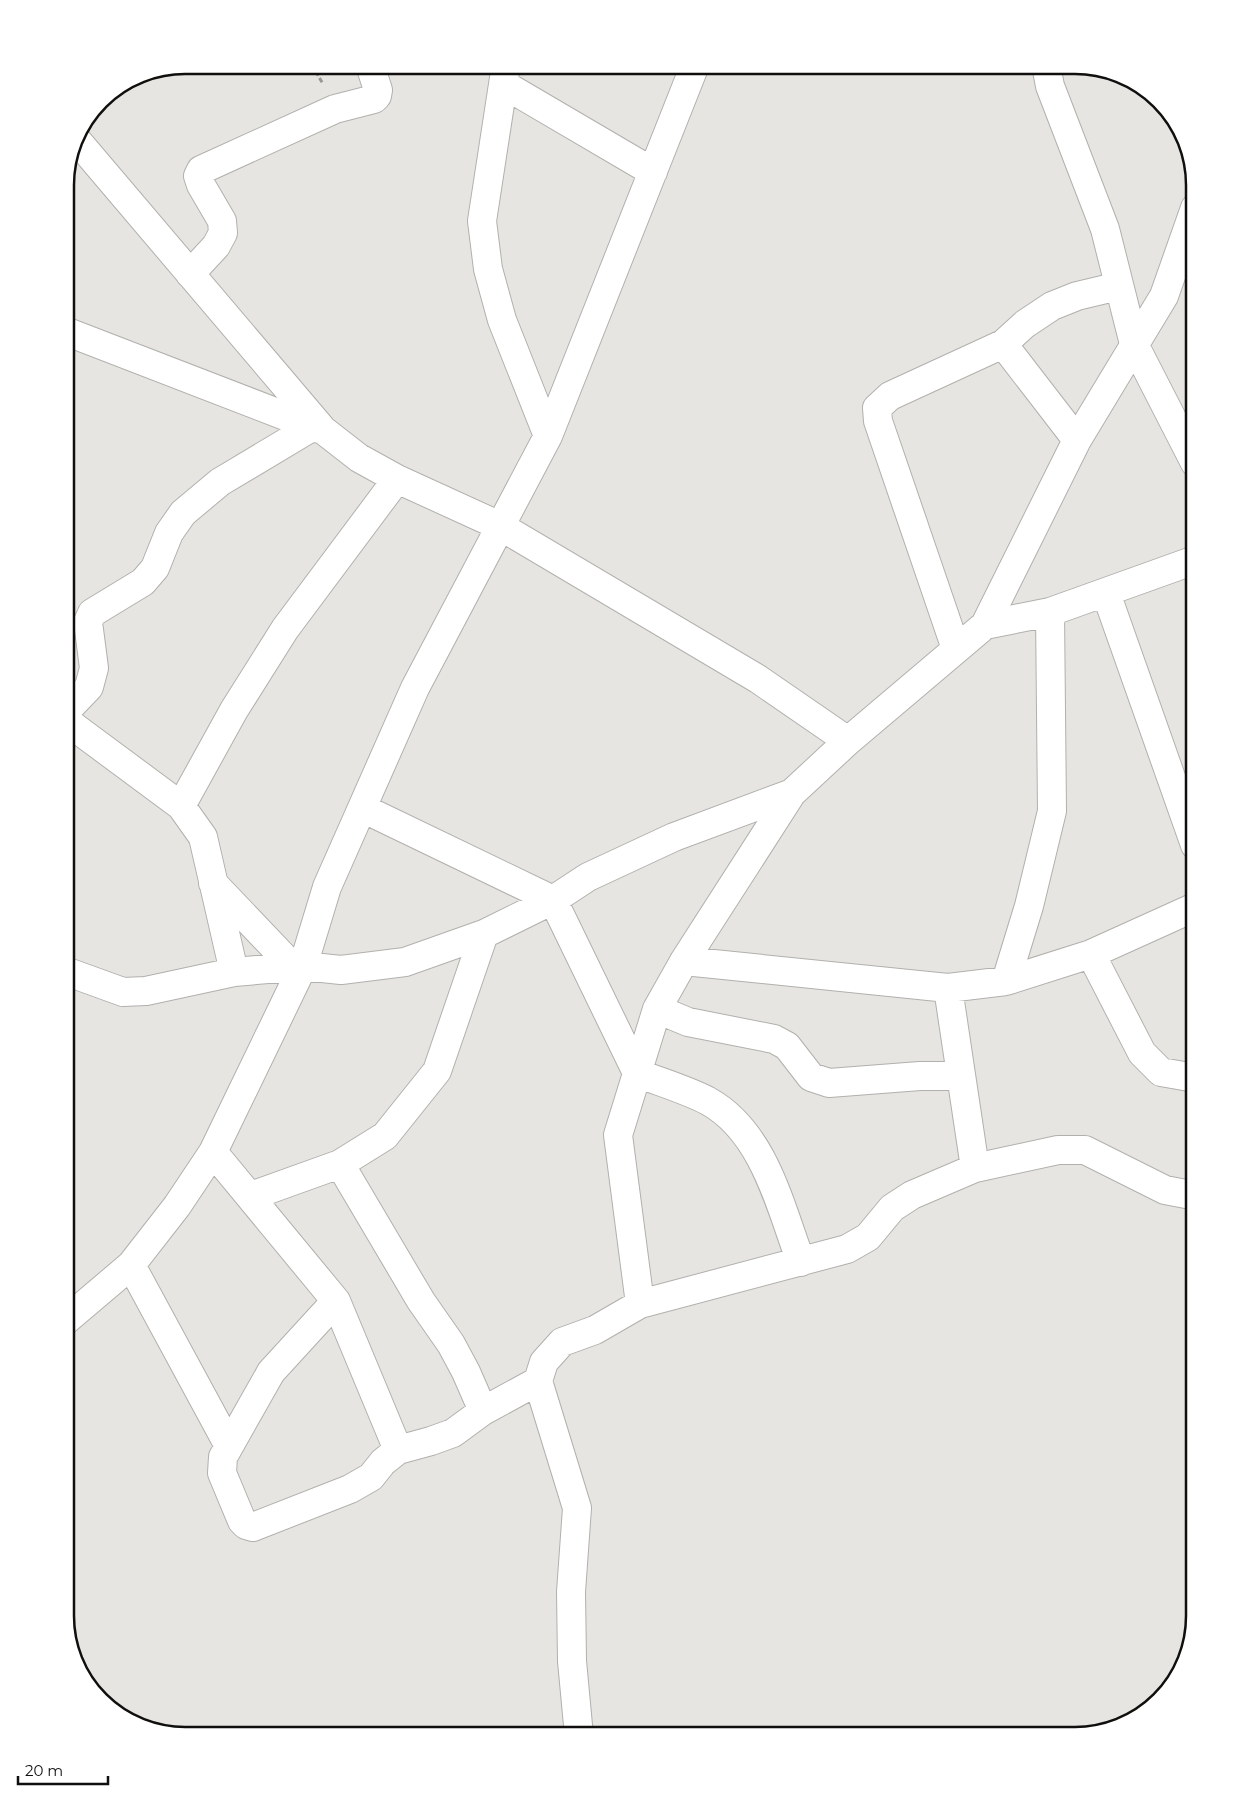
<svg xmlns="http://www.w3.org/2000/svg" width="1260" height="1801" font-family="Montserrat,sans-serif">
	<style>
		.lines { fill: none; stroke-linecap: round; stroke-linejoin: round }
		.minor-casing { stroke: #b2b0ad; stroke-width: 30 }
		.path { stroke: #9a9896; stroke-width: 3; stroke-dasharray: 5 2.5; stroke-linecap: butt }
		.minor { stroke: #fff; stroke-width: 28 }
		.rim { fill: none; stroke: #100f0e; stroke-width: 2.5 }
	</style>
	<rect width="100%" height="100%" fill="#e7e5e2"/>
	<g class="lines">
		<!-- minor casing -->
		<g class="minor-casing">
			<path id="minor" d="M506 65 482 221 488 269 502 320 548 436
				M1046 65 1050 86 1105 229 1134 344 1195 463
				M503 84 653 172
				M75 138 323 430 359 458 397 479 500 526 758 679 848 741
				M190 274 216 246 223 233 222 221 201 185 198 176 201 170 335 109 374 99 377 96 378 90 370 65
				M65 331 319 429
				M1003 344 1077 440
				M1106 593 1195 845
				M985 625 1050 612 1195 560
				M956 649 878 421 877 408 890 396 1003 344 1025 324 1052 306 1077 296 1119 286
				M65 712 89 687 94 668 88 622 92 613 143 582 155 568 169 533 183 513 220 482 312 427
				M65 720 181 806 203 837 234 972
				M181 806 234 710 285 629 397 479
				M362 808 553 900 637 1073C660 1082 687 1090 708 1101 764 1132 780 1206 801 1262
				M213 883 293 967
				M1091 954 1142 1053 1161 1072 1195 1078
				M684 961 948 988 1006 981 1091 954 1195 907
				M65 971 123 992 146 991 234 972 303 966 341 970 405 962 484 934 553 900 588 877 674 837 792 793 848 741 985 625 1077 440 1164 296 1195 208
				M1006 981 1029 906 1052 811 1050 612
				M948 988 975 1168
				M657 1009 688 1022 774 1039 787 1046 811 1077 829 1083 920 1076H960
				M213 1152 336 1301 398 1450
				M340 1164 421 1301 451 1344 466 1372 483 1411
				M251 1196 340 1164 385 1136 437 1071 484 934
				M131 1265 229 1446
				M336 1301 271 1372 223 1457 222 1473 242 1521 246 1525 253 1527 350 1489 371 1477 383 1462 398 1450 431 1441 453 1433 483 1411 538 1381 544 1362 562 1342 595 1330 640 1304 847 1249 868 1237 892 1208 912 1195 975 1168 1058 1150H1085L1165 1190 1186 1194 1195 1192
				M640 1304 618 1135 657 1009 684 961 792 793
				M65 1321 131 1265 177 1206 213 1152 303 966 327 887 415 688 548 436 695 65
				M538 1381 577 1508 571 1592 572 1661 579 1736"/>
		</g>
		<!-- path -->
		<path class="path" d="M312 65 323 84"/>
		<!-- minor -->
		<use href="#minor" class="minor"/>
	</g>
	<!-- crop -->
	<path d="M0 0H1260V1801H0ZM185 74H1075A111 111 0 0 1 1186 185V1616A111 111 0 0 1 1075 1727H185A111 111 0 0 1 74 1616V185A111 111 0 0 1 185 74Z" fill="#fff" fill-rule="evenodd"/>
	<path class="rim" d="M185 74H1075A111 111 0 0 1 1186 185V1616A111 111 0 0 1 1075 1727H185A111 111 0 0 1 74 1616V185A111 111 0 0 1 185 74Z"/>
	<!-- scale -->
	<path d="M18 1776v8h90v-8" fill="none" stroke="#100f0e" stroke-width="2.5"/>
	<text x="25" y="1776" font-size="15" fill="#100f0e" stroke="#ffffff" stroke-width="4" paint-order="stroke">20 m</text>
</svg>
